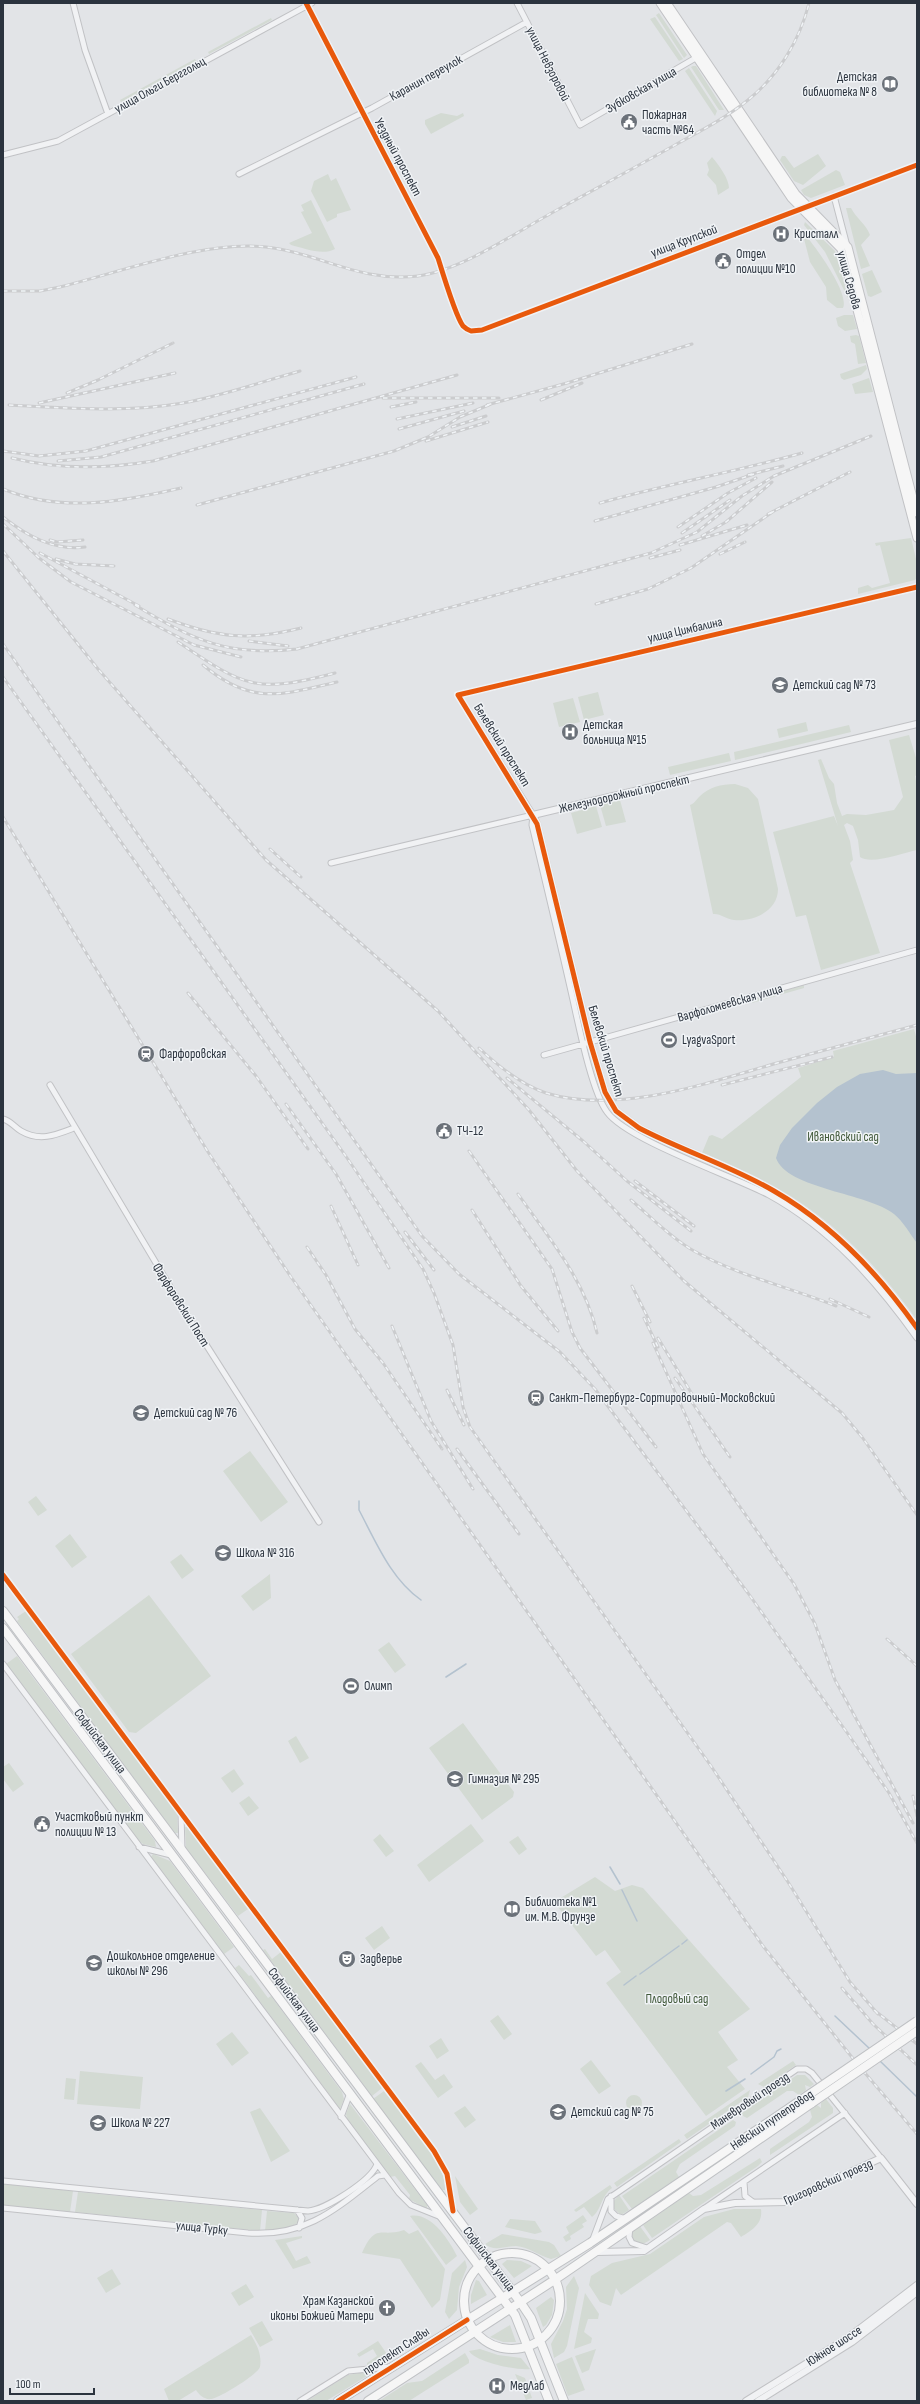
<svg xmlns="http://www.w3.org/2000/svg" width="920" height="2404" font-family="'Sofia Sans Condensed',sans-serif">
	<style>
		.green { fill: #d3dad3 }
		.water { fill: #b4c2cf }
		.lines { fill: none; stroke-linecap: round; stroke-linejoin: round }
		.stream { stroke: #b4c2cf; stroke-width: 1.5 }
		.minor-casing { stroke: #c1c2c5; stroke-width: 7 }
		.tertiary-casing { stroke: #c1c2c5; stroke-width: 8 }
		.secondary-casing { stroke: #c1c2c5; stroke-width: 9 }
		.primary-casing { stroke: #bfc1c4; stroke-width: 10 }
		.minor { stroke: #f1f2f4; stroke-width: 5 }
		.tertiary { stroke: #f1f2f4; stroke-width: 6 }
		.secondary { stroke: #f6f6f6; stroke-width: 7 }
		.primary { stroke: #f6f6f6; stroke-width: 8 }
		.rail-casing { stroke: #cbccce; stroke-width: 3 }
		.rail { stroke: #f0f3f6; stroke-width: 1.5; stroke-dasharray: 4.5; stroke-linecap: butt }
		.primary-bridge-casing { stroke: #bfc1c4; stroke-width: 10; stroke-linecap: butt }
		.primary-bridge { stroke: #f6f6f6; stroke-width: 8 }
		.cycleway-casing { stroke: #f0f3f6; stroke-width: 8 }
		.cycleway { stroke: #e8590c; stroke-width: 5 }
		.labels { text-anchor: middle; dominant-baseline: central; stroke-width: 3; stroke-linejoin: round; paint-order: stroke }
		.street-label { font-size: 13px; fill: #2b333e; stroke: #f0f3f6 }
		.poi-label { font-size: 13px; fill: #2b333e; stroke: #f0f3f6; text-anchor: start }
		.park-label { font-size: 13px; fill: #41593a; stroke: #f0f3f6 }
	</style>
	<rect width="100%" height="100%" fill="#e2e4e7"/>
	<!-- green -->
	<path class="green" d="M659 13 687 55 684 58 656 15Z
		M655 17 683 59 679 61 650 19Z
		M271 18 272 20 209 54 208 52Z
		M195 59 196 61 121 102 120 100Z
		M693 66H696L724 110H719L691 67Z
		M689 68 717 111 715 116 685 71Z
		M441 113 457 116 463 113 464 116 431 134 425 124V120Z
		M818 154 826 166 803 185 794 181 780 160 782 156H785L794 168Z
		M712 157C719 165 729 179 729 188L718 195 716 185 707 175 709 170 707 163Z
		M836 170 840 172 845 185 811 198 804 195 801 190Z
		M328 174 331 181 336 178 351 210 337 214V217L327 222 311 191 314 181Z
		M311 200 335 249C322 256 304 248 291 245L289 243 312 233 301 212 304 211 301 205Z
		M846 208H851C856 218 866 224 870 235L861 245 870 266 861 269Z
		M805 222 835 251 849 300 825 252 804 225Z
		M802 231C813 243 850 293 843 308H837L827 300 826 287 810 262Z
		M872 270 882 292 871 297 868 296 862 274Z
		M844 315H853L857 329 845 331 838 326 836 318Z
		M856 335 859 336 866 363 858 364 855 344 851 342 850 336Z
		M866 365 867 369 861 375 844 380 841 378 840 374Z
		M869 378 873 392 855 394 852 384Z
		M911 538 917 563V577L915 580 858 594V588L868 585 872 588 890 583 880 545 876 546 875 543Z
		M598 692 604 715 584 720 578 697Z
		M573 698 580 722 559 727 553 703Z
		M806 722 808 731 779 738 777 729Z
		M849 725 851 732 735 760 734 752Z
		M909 735 917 761V775L915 776 917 786V850C903 853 871 865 860 857L858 840 853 826 847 823 844 825 850 841 853 860 850 863 880 953 821 970 806 915 796 917 773 832 834 816 838 826 818 760 821 759 829 778 834 784 837 803 842 816 847 814 866 815 894 810 903 797 889 740Z
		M729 753 731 761 670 775 668 767Z
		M735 784 748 788 758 799 778 889C778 911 753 922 734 920 726 919 720 913 713 914L690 805C695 803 695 801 699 797 709 787 721 784 735 784Z
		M620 800 626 822 606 826 600 805Z
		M596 806 602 827 577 834 571 813Z
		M804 985V988L752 1003 751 1000Z
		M914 1029 917 1040V1320C879 1267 834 1220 777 1188 753 1174 727 1164 702 1153L709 1136 712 1135 722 1139 801 1077 798 1068 834 1057 833 1051Z
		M250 1451 288 1502 261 1522 223 1471Z
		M36 1496 47 1510 38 1516 28 1502Z
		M70 1534 87 1557 72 1568 55 1546Z
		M181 1554 194 1570 182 1579 170 1562Z
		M270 1574 271 1598 253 1611 241 1596Z
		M149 1595 211 1676 136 1733 129 1732 71 1654Z
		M26 1611 177 1812 178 1833H175L17 1621 19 1619 17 1617Z
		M389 1642 406 1665 395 1673 378 1650Z
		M17 1656 155 1841 156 1847 143 1844 138 1840 6 1664Z
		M463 1723 514 1792 513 1797 482 1820 429 1748Z
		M296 1736 309 1758 300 1763 288 1741Z
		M9 1763 24 1784 13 1792 3 1779V1767Z
		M234 1769 244 1784 232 1793 221 1778Z
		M249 1796 259 1808 248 1816 239 1803Z
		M471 1824 484 1841 429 1882 417 1865Z
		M185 1827H187L248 1909 238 1916 186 1848Z
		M380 1834 394 1851 386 1857 373 1840Z
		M518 1836 527 1849 519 1855 509 1842Z
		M153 1854 170 1861 234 1947 224 1954 151 1857Z
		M595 1877 615 1891 632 1885 643 1888 750 2009 718 2032 738 2060 727 2067 745 2089 706 2116 606 1983 621 1972 605 1950 596 1956 554 1902Z
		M382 1926 390 1938 374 1950 365 1938Z
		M265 1949 272 1959 281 1952 382 2088 372 2096 263 1950Z
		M239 1965 249 1976 251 1975 268 1998 271 1996 342 2092 344 2099 340 2109 235 1968Z
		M498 2015 512 2034 504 2040 490 2021Z
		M232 2032 249 2053 232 2066 216 2044Z
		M441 2038 449 2051 437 2059 429 2046Z
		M591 2060 611 2086 599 2094 580 2069Z
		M793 2061 796 2065 764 2087 758 2084Z
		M421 2062 435 2080 444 2074 453 2087 438 2098 415 2066Z
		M80 2071 143 2077 140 2109 77 2104Z
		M797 2075H805L814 2084 810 2087 805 2085 806 2090 799 2095 793 2091H787L747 2118 743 2116 742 2113Z
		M66 2078 76 2079 74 2100 64 2099Z
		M750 2090 748 2097 687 2139 684 2135Z
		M384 2091C397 2108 451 2170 445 2190H442L373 2099Z
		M626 2103a8 8 0 1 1 16 0a8 8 0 1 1-16 0Z
		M826 2099 833 2108V2113L770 2155V2149L809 2122 812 2117 810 2110 817 2105 821 2108V2103Z
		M350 2104 427 2205V2209L409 2199 410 2195 395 2176 390 2177 347 2119 346 2114Z
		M465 2106 476 2120 465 2128 454 2113Z
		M260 2108 290 2151 271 2162 250 2112Z
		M733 2120 736 2122 735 2126 680 2164 676 2172 679 2177 632 2209 622 2196Z
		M679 2139 681 2142 617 2187 614 2183Z
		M760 2158 762 2162 758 2166 652 2238 643 2225 689 2193 693 2196 701 2195Z
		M455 2176 478 2209 470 2215 460 2202Z
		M3 2184 73 2191 70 2212 3 2205Z
		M610 2185 612 2188C601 2196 601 2211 592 2217L584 2207 576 2212 574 2210Z
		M78 2192 262 2210 260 2231 75 2212Z
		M619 2195 629 2210 621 2215 613 2208V2202Z
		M734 2209H761C763 2224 752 2230 741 2237L731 2223 727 2222 621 2295 616 2288 611 2306 600 2302 589 2285 591 2276 612 2263 650 2254 704 2217Z
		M267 2211 294 2213 298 2217V2223L285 2229 265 2231Z
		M583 2215 587 2221 582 2224 584 2227 570 2236 571 2239 566 2242 563 2237 569 2233 566 2227Z
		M410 2216C431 2212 449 2240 457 2256L446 2265Z
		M510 2219 535 2221 542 2232 535 2234 505 2227Z
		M639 2225 650 2240C643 2245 638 2245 631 2239V2234Z
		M404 2230 409 2234 418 2230 445 2269 440 2300 432 2308 400 2259 362 2253C376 2222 381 2238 404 2230Z
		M502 2234 549 2242 554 2245 561 2256 551 2259C539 2256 529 2247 516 2246 505 2246 494 2252 485 2244Z
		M302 2236V2238L286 2243 296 2261 307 2256 311 2263 293 2269 275 2240Z
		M465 2260 467 2267 459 2287 457 2310 449 2319 445 2312 452 2273Z
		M507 2260 521 2261 532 2266 514 2278 502 2264Z
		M112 2269 121 2284 106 2293 97 2278Z
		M574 2276 579 2288 567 2346 564 2352 554 2358 551 2344 563 2321 567 2309 566 2287Z
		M476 2280 479 2281 487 2295 471 2304V2295Z
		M246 2284 254 2297 239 2306 231 2293Z
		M585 2293 599 2314 598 2319H588L584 2332 592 2338 591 2343 574 2349Z
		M551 2297 554 2300 552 2315 546 2325 543 2327 536 2308Z
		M262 2321 273 2340 260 2347 249 2328Z
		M510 2325 516 2342H503L490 2337Z
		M251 2335C257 2345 262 2354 260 2367 258 2374 220 2398 211 2399 205 2400 199 2395 196 2390L178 2401H169L164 2389Z
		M378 2341 389 2357V2361L385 2364 367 2366V2363L377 2356 373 2349 359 2357 357 2354Z
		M480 2349 498 2355 521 2358 530 2369C518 2371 475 2362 469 2351Z
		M596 2349 589 2370 582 2373 575 2356Z
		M465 2353 469 2360V2363L409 2401H379L407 2383 422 2381Z
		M572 2357 585 2390 568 2396 556 2364Z
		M365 2372 367 2373V2376L326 2401H307L348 2375Z
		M515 2374 525 2378 532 2398 526 2400Z"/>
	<!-- water -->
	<path class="water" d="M883 1070 896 1074 917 1073V1243C910 1234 903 1221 894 1214 868 1193 787 1189 776 1158L780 1145 792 1128 817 1103 837 1087 860 1074Z"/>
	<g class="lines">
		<!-- stream -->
		<path class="stream" d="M359 1501V1510C376 1542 391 1579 421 1600
			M446 1677 466 1664
			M610 1867 620 1884
			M622 1890 637 1921
			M682 1944 687 1940
			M640 1974 679 1946
			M624 1985 636 1976
			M835 2016 870 2049
			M880 2061 917 2097
			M751 2074 774 2057 777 2051 781 2049
			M726 2091 745 2079"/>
		<!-- minor casing -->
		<g class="minor-casing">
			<path id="minor" d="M73 3 85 50 108 114
				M306 3 438 258C442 271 456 317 463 326 466 329 468 330 471 331L482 330 917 165
				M517 3 580 125 699 56
				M3 155 58 141 312 3
				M239 174 372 108 527 22
				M834 196 847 246
				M917 587 458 695 533 815 532 825C546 884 560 942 573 1000 579 1027 592 1092 607 1112 627 1140 733 1176 769 1195 831 1229 877 1282 917 1338
				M331 863 533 815
				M544 1055 917 950
				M50 1085 184 1310 319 1522
				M3 1119C11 1121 14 1127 21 1131 40 1142 56 1135 74 1128
				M3 1575 434 2151 447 2174 453 2209
				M3 1664 399 2193 411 2205 441 2217
				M181 1814 182 1850
				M139 1847 171 1855
				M341 2117 350 2093
				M3 2181 308 2211C325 2210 372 2180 377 2164
				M744 2182 745 2196 753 2202
				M611 2196V2211L616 2216 626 2219
				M3 2208 248 2233C306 2237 336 2209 378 2176L385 2175
				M705 2208 845 2113
				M297 2210 302 2218 299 2228
				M630 2227 629 2237 632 2243 647 2248
				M593 2239 608 2199 797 2069H806L812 2073 881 2158
				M300 2401 348 2371 390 2367"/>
		</g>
		<!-- tertiary casing -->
		<g class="tertiary-casing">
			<path id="tertiary" d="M917 724 533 815 537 824 590 1042 605 1092 616 1111 639 1128C683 1151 731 1166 774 1191 833 1225 878 1273 917 1328
				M597 2252 644 2251 704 2209 735 2203 786 2202 881 2158 917 2204
				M746 2401 849 2337 917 2285
				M758 2401 852 2342 917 2292"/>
		</g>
		<!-- secondary casing -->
		<g class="secondary-casing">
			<path id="secondary" d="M660 3 791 198 841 249 917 538
				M667 3 796 194 848 247 917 513"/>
		</g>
		<!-- primary casing -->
		<g class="primary-casing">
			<path id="primary" d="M3 1611 521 2303 531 2318 564 2401
				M3 1628 515 2315 549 2401
				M464 2301a48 48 0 1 1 96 0a48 48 0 1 1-96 0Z
				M338 2401 590 2243 807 2096
				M368 2401 556 2279 812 2103"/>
		</g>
		<!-- minor -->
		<use href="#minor" class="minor"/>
		<!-- tertiary -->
		<use href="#tertiary" class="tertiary"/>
		<!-- secondary -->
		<use href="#secondary" class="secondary"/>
		<!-- primary -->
		<use href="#primary" class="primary"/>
		<!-- rail casing -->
		<g class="rail-casing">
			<path id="rail" d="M3 291H40L60 287C121 272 205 240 266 247 320 253 360 283 418 276 463 270 516 232 557 210 597 188 636 167 675 145 700 131 726 118 748 100 778 76 800 40 809 3
				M67 393 98 380 173 343
				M383 398H499
				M541 400 582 383
				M39 403 175 373
				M9 405C66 408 126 413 183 403 222 396 261 382 300 371
				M487 405 567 383 692 344
				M391 407 416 402
				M397 419 473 403
				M452 427 486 416
				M399 429 464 411
				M426 441 488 422
				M3 451 39 456 86 451 356 377
				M12 458C59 470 105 469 153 461L457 375
				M58 461 101 457 364 384
				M748 475 783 466
				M3 489C61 513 121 502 181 488
				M600 503C667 484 735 472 802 453
				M197 505 394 451 428 437 460 417 491 404
				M768 514 850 472
				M3 517C27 536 54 551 85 547
				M595 521 716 487 754 474
				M3 524 39 558 71 582 194 645 241 657
				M678 527 728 493 756 478
				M682 533 730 500
				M702 536 726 522 772 482
				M50 540 57 542 83 540
				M680 545 747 525
				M3 551 98 669 266 860 438 1011 529 1110 577 1171 684 1281 842 1413 862 1437 917 1515
				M40 553 139 606
				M720 554 745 542
				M650 558 680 550
				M56 559 75 564 114 566
				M596 604 648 589 691 568 774 511
				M135 605C193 640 228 657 297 649L651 553 697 532 742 496 774 476 871 436
				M168 619C218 638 250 641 301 628
				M249 641 288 646
				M178 642C245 687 255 694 335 673
				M3 644 422 1236 459 1274 560 1352 595 1389 748 1593 848 1734 889 1793 917 1843
				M203 665C252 706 281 695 337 682
				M3 677 345 1155 423 1269 434 1293 453 1345 463 1407 470 1427 711 1766 788 1882 850 1982 878 2014
				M3 817 208 1152 291 1277 763 1946 859 2066 917 2134
				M270 849 301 877
				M188 993 256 1076 308 1149
				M479 1048C498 1066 520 1084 546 1093 619 1115 707 1083 777 1063 824 1050 870 1038 917 1025
				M507 1078 583 1141 627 1181 691 1231
				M722 1085 832 1057
				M286 1104 336 1174 389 1268
				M469 1151 552 1269 572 1332 580 1348 656 1447
				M635 1181 694 1226
				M518 1194C549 1238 585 1280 597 1333
				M631 1200C651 1217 671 1238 694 1251 739 1276 789 1287 836 1306
				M331 1206 358 1265
				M472 1210 521 1286 558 1331
				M405 1232 434 1270
				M307 1247 326 1275 355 1329 383 1363 442 1449
				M632 1286 650 1322
				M830 1299 869 1317
				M644 1318 658 1347
				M392 1326 431 1421 473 1489
				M658 1338 692 1394
				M653 1343 703 1454 794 1584 815 1624 835 1680 913 1823
				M675 1378 730 1457
				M447 1390 464 1425
				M457 1449 519 1534
				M887 1639 917 1666
				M913 1796 917 1816
				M842 1988 873 2024 917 2065
				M874 2010 917 2044"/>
		</g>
		<!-- rail -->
		<use href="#rail" class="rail"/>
		<!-- primary-bridge casing -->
		<g class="primary-bridge-casing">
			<path id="primary-bridge" d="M807 2096 917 2021
				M812 2103 917 2031"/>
		</g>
		<!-- primary-bridge -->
		<use href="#primary-bridge" class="primary-bridge"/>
		<!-- cycleway casing -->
		<g class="cycleway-casing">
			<path id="cycleway" d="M306 3 438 258C442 271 456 317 463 326 466 329 468 330 471 331L482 330 917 165
				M917 587 458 695 537 824 590 1042 605 1092 616 1111 639 1128C683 1151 731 1166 774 1191 833 1225 878 1273 917 1328
				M3 1575 434 2151 447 2174 453 2211
				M338 2401 467 2320"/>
		</g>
		<!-- cycleway -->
		<use href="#cycleway" class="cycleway"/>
	</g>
	<!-- icons -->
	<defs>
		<g id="library-disc" transform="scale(0.9)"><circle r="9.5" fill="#6b7179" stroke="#f0f3f6"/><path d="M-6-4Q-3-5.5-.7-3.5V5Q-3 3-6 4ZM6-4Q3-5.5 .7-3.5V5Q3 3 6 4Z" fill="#fff"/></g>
		<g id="civic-disc" transform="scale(0.9)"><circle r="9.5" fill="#6b7179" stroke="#f0f3f6"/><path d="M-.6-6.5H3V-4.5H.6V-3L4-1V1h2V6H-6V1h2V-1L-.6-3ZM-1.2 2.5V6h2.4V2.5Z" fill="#fff"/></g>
		<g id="hospital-disc" transform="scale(0.9)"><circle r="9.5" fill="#6b7179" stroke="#f0f3f6"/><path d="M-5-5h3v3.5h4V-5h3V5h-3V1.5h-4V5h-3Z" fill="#fff"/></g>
		<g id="school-disc" transform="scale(0.9)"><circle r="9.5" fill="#6b7179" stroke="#f0f3f6"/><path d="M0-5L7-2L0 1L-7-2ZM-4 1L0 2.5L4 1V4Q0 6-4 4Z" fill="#fff"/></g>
		<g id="stadium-disc" transform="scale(0.9)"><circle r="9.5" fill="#6b7179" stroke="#f0f3f6"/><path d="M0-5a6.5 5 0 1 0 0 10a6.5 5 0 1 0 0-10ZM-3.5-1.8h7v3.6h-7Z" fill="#fff"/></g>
		<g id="station-disc" transform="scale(0.9)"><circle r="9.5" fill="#6b7179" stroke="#f0f3f6"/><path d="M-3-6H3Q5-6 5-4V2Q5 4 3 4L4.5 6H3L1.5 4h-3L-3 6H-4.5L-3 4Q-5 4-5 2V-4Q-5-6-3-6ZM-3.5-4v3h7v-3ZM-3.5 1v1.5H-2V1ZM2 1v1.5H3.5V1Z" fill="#fff"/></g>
		<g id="theatre-disc" transform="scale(0.9)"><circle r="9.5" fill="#6b7179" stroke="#f0f3f6"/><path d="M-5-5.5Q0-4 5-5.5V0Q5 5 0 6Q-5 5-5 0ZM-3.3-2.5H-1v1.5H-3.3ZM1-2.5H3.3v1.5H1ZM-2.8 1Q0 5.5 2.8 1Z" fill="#fff"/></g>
		<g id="church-disc" transform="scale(0.9)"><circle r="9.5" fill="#6b7179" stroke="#f0f3f6"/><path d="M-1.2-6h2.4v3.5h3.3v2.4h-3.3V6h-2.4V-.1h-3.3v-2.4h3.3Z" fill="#fff"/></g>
	</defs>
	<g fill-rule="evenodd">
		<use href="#library-disc" x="890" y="84"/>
		<use href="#civic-disc" x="629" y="122"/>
		<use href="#hospital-disc" x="781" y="234"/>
		<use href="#civic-disc" x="723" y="261"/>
		<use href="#school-disc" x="780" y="685"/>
		<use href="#hospital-disc" x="570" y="732"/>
		<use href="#stadium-disc" x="669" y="1040"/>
		<use href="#station-disc" x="146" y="1054"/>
		<use href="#civic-disc" x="444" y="1131"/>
		<use href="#station-disc" x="536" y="1398"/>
		<use href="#school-disc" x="141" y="1413"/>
		<use href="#school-disc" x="223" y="1553"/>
		<use href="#stadium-disc" x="351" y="1686"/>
		<use href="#school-disc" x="455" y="1779"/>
		<use href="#civic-disc" x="42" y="1824"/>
		<use href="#library-disc" x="512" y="1909"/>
		<use href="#theatre-disc" x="347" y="1959"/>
		<use href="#school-disc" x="94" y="1963"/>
		<use href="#school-disc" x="558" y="2112"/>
		<use href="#school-disc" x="98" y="2123"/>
		<use href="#church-disc" x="387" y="2308"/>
		<use href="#hospital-disc" x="497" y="2386"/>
	</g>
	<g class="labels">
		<!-- street labels -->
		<g class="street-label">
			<text transform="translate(548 64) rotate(63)">улица Невзоровой</text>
			<text transform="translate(426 78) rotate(-29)">Каранин переулок</text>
			<text transform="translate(160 85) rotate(-29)">улица Ольги Берггольц</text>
			<text transform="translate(641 90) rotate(-30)">Зубковская улица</text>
			<text transform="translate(398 157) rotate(62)">Уездный проспект</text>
			<text transform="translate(684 241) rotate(-21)">улица Крупской</text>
			<text transform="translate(849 280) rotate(74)">улица Седова</text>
			<text transform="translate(685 630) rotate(-13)">улица Цимбалина</text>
			<text transform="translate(502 745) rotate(58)">Белевский проспект</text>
			<text transform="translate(624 794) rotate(-13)">Железнодорожный проспект</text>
			<text transform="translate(730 1003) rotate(-16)">Варфоломеевская улица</text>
			<text transform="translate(606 1051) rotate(73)">Белевский проспект</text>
			<text transform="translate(181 1305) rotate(58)">Фарфоровский Пост</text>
			<text transform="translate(100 1741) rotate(53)">Софийская улица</text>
			<text transform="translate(294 2000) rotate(53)">Софийская улица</text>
			<text transform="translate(750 2101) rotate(-34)">Маневровый проезд</text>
			<text transform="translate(772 2120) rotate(-34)">Невский путепровод</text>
			<text transform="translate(828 2182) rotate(-24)">Григоровский проезд</text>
			<text transform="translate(202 2228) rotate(6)">улица Турку</text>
			<text transform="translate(489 2259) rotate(53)">Софийская улица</text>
			<text transform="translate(834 2346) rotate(-33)">Южное шоссе</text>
			<text transform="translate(396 2351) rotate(-33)">проспект Славы</text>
		</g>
		<!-- poi labels -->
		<g class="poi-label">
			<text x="877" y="77" text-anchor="end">Детская<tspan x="877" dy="15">библиотека № 8</tspan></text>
			<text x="642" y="115">Пожарная<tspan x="642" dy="15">часть №64</tspan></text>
			<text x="794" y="234">Кристалл</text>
			<text x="736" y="254">Отдел<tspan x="736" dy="15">полиции №10</tspan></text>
			<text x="793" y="685">Детский сад № 73</text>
			<text x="583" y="725">Детская<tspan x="583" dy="15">больница №15</tspan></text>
			<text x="682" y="1040">LyagvaSport</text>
			<text x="159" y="1054">Фарфоровская</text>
			<text x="457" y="1131">ТЧ-12</text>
			<text x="549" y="1398">Санкт-Петербург-Сортировочный-Московский</text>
			<text x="154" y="1413">Детский сад № 76</text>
			<text x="236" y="1553">Школа № 316</text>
			<text x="364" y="1686">Олимп</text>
			<text x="468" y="1779">Гимназия № 295</text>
			<text x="55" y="1817">Участковый пункт<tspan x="55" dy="15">полиции № 13</tspan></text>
			<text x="525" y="1902">Библиотека №1<tspan x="525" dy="15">им. М.В. Фрунзе</tspan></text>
			<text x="107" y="1956">Дошкольное отделение<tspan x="107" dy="15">школы № 296</tspan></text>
			<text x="360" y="1959">Задверье</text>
			<text x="571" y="2112">Детский сад № 75</text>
			<text x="111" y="2123">Школа № 227</text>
			<text x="374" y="2301" text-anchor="end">Храм Казанской<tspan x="374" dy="15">иконы Божией Матери</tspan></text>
			<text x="510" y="2386">МедЛаб</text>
		</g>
		<!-- park labels -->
		<g class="park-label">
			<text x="843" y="1137">Ивановский сад</text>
			<text x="677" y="1999">Плодовый сад</text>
		</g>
	</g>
	<!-- border -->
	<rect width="920" height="2404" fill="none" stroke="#2b333e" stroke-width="8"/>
	<!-- scale -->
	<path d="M10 2388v6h84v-6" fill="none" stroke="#2b333e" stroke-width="2"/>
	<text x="16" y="2388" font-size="12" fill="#2b333e" stroke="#f0f3f6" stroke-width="3" paint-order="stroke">100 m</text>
</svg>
